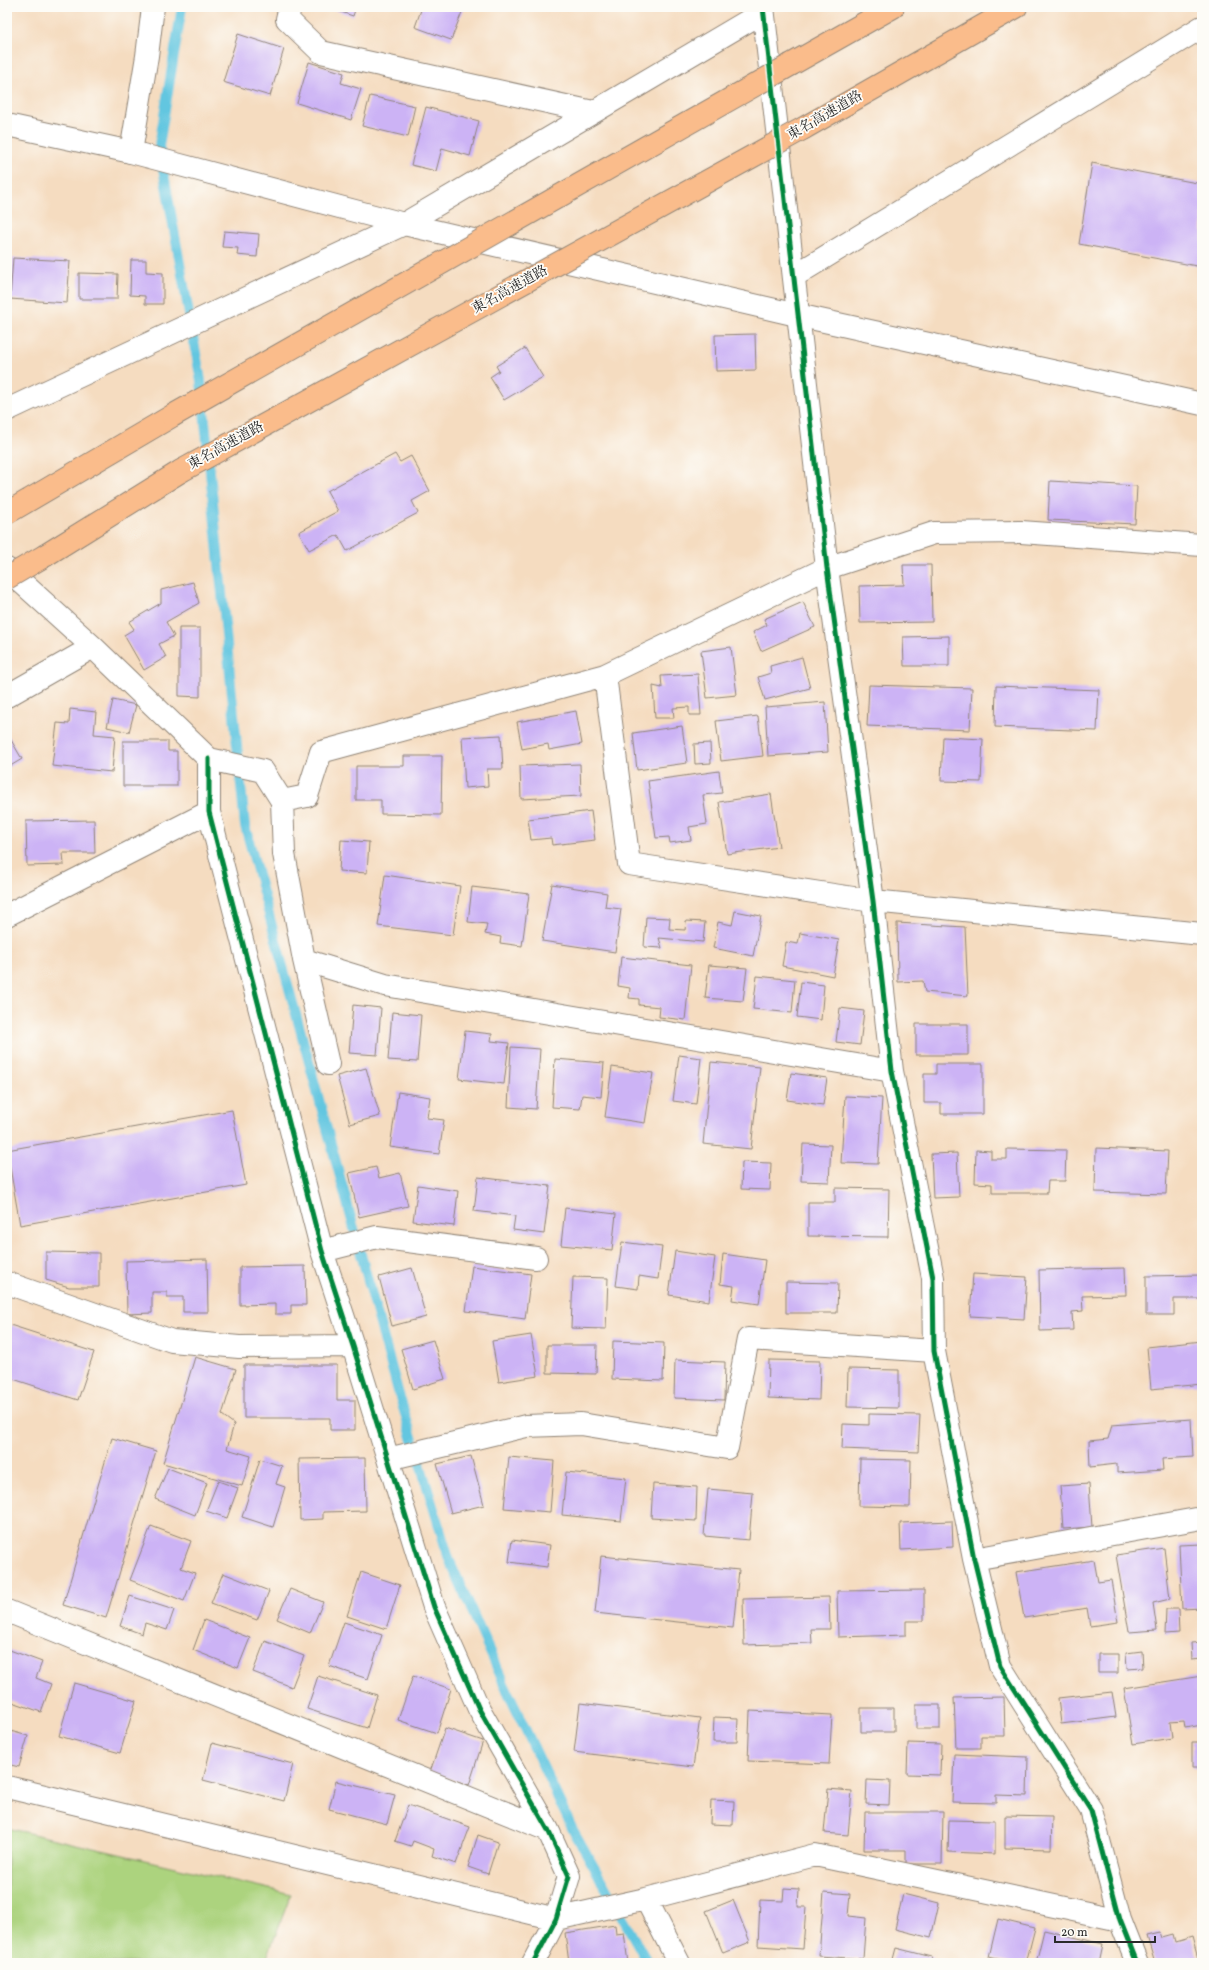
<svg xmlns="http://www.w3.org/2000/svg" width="1209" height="1970" font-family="Vollkorn,'Noto Serif JP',serif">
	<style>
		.green { fill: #acd37e; stroke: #6c7f54 }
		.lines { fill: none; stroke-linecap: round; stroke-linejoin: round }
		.stream { stroke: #62c6e0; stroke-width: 10 }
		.building { fill: #ccb3f5 }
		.minor-casing { stroke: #908476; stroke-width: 24 }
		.tertiary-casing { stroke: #908476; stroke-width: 24 }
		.motorway-casing { stroke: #908476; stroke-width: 24 }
		.minor { stroke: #fff; stroke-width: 22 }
		.tertiary { stroke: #fff; stroke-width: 22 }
		.motorway { stroke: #fabc8b; stroke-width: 22 }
		.motorway-bridge-casing { stroke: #908476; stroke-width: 24; stroke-linecap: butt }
		.motorway-bridge { stroke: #fabc8b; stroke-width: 22 }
		.cycleway-casing { stroke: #fdfcf7; stroke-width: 8 }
		.cycleway { stroke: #00873e; stroke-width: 5 }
		.labels { text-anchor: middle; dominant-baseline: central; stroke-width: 3.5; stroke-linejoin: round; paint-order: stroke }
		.street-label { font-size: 14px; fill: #2b2b2b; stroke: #fdfcf7 }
	</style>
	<rect width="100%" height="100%" fill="#fdfcf7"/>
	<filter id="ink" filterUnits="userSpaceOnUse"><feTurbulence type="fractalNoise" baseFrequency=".025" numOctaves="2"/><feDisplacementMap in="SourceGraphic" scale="8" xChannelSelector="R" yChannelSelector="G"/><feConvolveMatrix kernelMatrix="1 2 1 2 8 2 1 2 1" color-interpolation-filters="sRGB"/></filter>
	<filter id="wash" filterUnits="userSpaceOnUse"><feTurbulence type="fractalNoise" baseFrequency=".012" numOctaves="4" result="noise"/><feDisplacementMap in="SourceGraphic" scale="16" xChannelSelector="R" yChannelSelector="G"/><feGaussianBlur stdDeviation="0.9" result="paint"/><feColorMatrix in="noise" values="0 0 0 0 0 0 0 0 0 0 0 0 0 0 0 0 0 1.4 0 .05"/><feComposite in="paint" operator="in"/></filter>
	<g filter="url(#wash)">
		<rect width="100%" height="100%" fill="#f5dcc0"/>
		<!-- green -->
		<path class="green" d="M7 1828 291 1894 265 1963H7Z"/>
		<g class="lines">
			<!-- stream -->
			<path class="stream" d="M182 7 159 146 201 381 245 826 398 1391 449 1559 505 1686 572 1828 648 1963"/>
		</g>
		<g id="blocks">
			<!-- building -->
			<path class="building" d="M326 7H356L353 16Z
				M422 7H464L451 40 415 27Z
				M238 34 284 49 270 96 223 82Z
				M309 62 344 73 341 83 361 89 351 120 297 103Z
				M370 96 415 106 408 137 362 126Z
				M426 107 479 121 470 156 442 148 436 171 411 165Z
				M1092 163 1202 184V267L1079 244Z
				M224 231 259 234 257 257 237 255 238 248 222 247Z
				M13 258 70 261 67 303 10 299Z
				M131 260H146V272L163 273V304H145V296L130 295Z
				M79 273 118 274 117 299H79Z
				M755 334 756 370 716 371 715 335Z
				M525 348 543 377 504 400 490 377 499 371 496 366Z
				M395 454 400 462 411 456 430 491 412 501 418 513 347 551 338 535 309 550 299 532 338 511 327 491Z
				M1050 481 1137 486 1135 524 1048 520Z
				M903 565H931L932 622 860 623 859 586 904 585Z
				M193 582 199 603 166 622 174 636 159 644 166 657 144 670 124 635 134 629 129 622 161 603V590Z
				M803 602 815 627 761 651 753 632 767 625 764 619Z
				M179 628H200V697L179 696Z
				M949 636V666H904L903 637Z
				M731 647 737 695 707 698 701 651Z
				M802 657 810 688 765 700 758 677 771 673 770 666Z
				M698 674 701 715H689V707L673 708 674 718H655L653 686 662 688 661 676Z
				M869 685 972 688 970 730 867 726Z
				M996 686 1099 690 1097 731 995 727Z
				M113 700 136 705 129 732 107 727Z
				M825 702 828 752 768 756 765 707Z
				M70 709 96 712 94 734 115 736 112 772 52 766 57 723 69 724Z
				M576 711 582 744 549 750 548 744 522 749 517 722Z
				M758 716 763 756 721 761 716 721Z
				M682 726 687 763 637 770 633 733Z
				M7 733 22 759 7 768Z
				M501 735 503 769H487L488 786 465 788 462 737Z
				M943 737 983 739 981 782 941 781Z
				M123 741H168V751H177V786H123Z
				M710 743 711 763 695 764 694 744Z
				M404 756H442L441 815 381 814V800H356V766H404Z
				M580 764 581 796 521 799 520 766Z
				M719 771 722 793 703 795 707 824 689 827 691 840 670 843 669 837 656 838 648 781Z
				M771 794 779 847 727 854 719 802Z
				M591 811 595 840 552 845 551 838 531 840 528 819Z
				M94 820 95 853H63L64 865 27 866 26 821Z
				M341 840 369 842 367 873 339 871Z
				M385 875 460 886 453 935 378 926Z
				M552 884 607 893 605 907 621 909 615 952 542 941Z
				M472 887 529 894 522 946 500 943 501 937 485 934 487 924 468 922Z
				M735 911 761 916 753 956 713 948 718 922 732 925Z
				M646 917 670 918 669 929 685 930 686 921 705 922 703 942 659 938 662 948 644 947Z
				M897 923 965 927 968 996 925 992 923 981 898 982Z
				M800 933 839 940 833 976 782 966 786 942 798 944Z
				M621 957 691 965 685 1020 659 1017 660 1007 639 1005V999L629 998 630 988 618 986Z
				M709 965 747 968 743 1001 705 998Z
				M757 976 795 980 792 1013 753 1009Z
				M801 982 824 985 821 1020 797 1017Z
				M353 1005 381 1008 377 1055 349 1053Z
				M840 1008 864 1011 860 1045 836 1042Z
				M392 1012 421 1015 417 1062 388 1060Z
				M916 1024H968V1055H916Z
				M465 1031 492 1034 491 1041 509 1043 504 1084 459 1079Z
				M511 1047 540 1049 536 1109 508 1107Z
				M679 1055 701 1058 696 1104 673 1101Z
				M555 1059 604 1063 601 1097 582 1095 580 1109 552 1107Z
				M711 1062 760 1067 751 1149 703 1144Z
				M936 1064H983V1114H941V1103H924V1074H936Z
				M612 1067 653 1073 645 1123 605 1117Z
				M366 1068 380 1116 350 1124 337 1076Z
				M791 1073 827 1078 823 1105 787 1100Z
				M398 1092 430 1097 427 1118 444 1120 439 1154 390 1147Z
				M845 1096 882 1098 878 1164 841 1163Z
				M232 1110 246 1185 20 1225 7 1150Z
				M803 1144 831 1145 829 1182 801 1181Z
				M1096 1148 1168 1151 1166 1194 1095 1192Z
				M1007 1149 1066 1150 1065 1181H1048L1047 1193H992V1184L975 1183 976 1150 991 1151V1159H1007Z
				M957 1153 959 1197 933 1198 931 1154Z
				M742 1162 771 1163 770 1190 741 1189Z
				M376 1167 379 1178 400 1173 408 1206 359 1217 349 1173Z
				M478 1177 550 1186 544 1234 513 1230 515 1216 474 1211Z
				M418 1185 458 1191 454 1226 413 1221Z
				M835 1188 889 1189 888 1237 808 1236V1202H835Z
				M565 1208 616 1214 612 1250 561 1245Z
				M622 1242 662 1247 658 1279 639 1276 638 1289 616 1286Z
				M675 1251 715 1257 709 1301 669 1295Z
				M46 1252 99 1253V1287H69L46 1280Z
				M723 1254 765 1260 759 1304 732 1300 734 1286 720 1284Z
				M207 1259 208 1312H183V1297H167V1292H152V1313L127 1314 126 1261Z
				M305 1266 306 1305H291V1314H275V1304L240 1305V1267Z
				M472 1266 531 1274 525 1319 466 1311Z
				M412 1268 426 1317 392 1326 379 1277Z
				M1125 1268 1126 1295 1082 1296 1083 1311 1072 1312 1073 1330 1040 1331 1039 1270Z
				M973 1274 1027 1277 1024 1319 970 1316Z
				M1202 1275V1299H1174V1315H1146V1276Z
				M573 1277 608 1278 606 1329 571 1328Z
				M786 1282 838 1283 837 1313H786Z
				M7 1324 94 1352 78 1400 7 1377Z
				M531 1335 538 1376 499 1382 492 1341Z
				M433 1340 445 1379 413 1389 401 1349Z
				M613 1341 664 1343 663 1381 612 1379Z
				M1202 1341V1384L1151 1389 1147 1347Z
				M547 1345H597L596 1374 547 1373Z
				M195 1357 236 1369 222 1415 234 1424 227 1449 251 1456 242 1486 163 1463Z
				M675 1360 725 1362 724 1400 674 1398Z
				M769 1360 820 1361 819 1400 768 1398Z
				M244 1365H337V1400H355V1430H330V1418H244Z
				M848 1369 899 1370V1408L847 1407Z
				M869 1414 920 1415 918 1452 842 1449 843 1424 869 1425Z
				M1191 1419 1193 1457 1162 1459 1163 1470 1117 1473V1464L1090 1467 1089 1441 1108 1439 1112 1425Z
				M112 1438 156 1451 106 1618 63 1605Z
				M471 1456 484 1505 451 1513 437 1464Z
				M509 1457 554 1461 550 1512 504 1508Z
				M365 1458 366 1511 323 1512V1519L300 1520 299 1459Z
				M260 1459 282 1466 276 1484 285 1487 273 1527 242 1517Z
				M860 1459 911 1460 910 1507 859 1506Z
				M168 1468 207 1483 195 1515 155 1499Z
				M566 1472 626 1478 621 1521 562 1515Z
				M218 1481 238 1488 227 1518 206 1511Z
				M653 1484 697 1487 696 1521 651 1518Z
				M1089 1484 1092 1527 1063 1529 1060 1486Z
				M708 1489 753 1493 749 1540 704 1536Z
				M952 1521 953 1547 901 1550 900 1523Z
				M151 1526 191 1541 181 1568 195 1573 184 1601 130 1580Z
				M512 1540 550 1545 547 1567 509 1562Z
				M1202 1544V1608L1182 1609 1179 1545Z
				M1164 1548 1170 1599 1153 1603 1157 1630 1129 1632 1116 1555Z
				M601 1556 739 1570 733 1628 595 1613Z
				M1094 1560 1098 1582 1111 1580 1118 1622 1090 1626 1087 1608 1024 1618 1016 1572Z
				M361 1572 400 1585 386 1629 347 1616Z
				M223 1573 269 1591 257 1620 211 1603Z
				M290 1589 323 1602 310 1633 277 1619Z
				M924 1590V1621H906V1635L838 1637 837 1591Z
				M130 1596 174 1610 167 1630 145 1623 142 1634 120 1626Z
				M829 1597 830 1629H811L812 1643 744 1645 743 1599Z
				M1166 1609H1178L1179 1633 1165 1634Z
				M204 1620 250 1638 238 1668 193 1650Z
				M344 1622 382 1635 368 1679 329 1666Z
				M265 1641 304 1656 292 1687 253 1672Z
				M1202 1642V1659L1192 1660 1191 1643Z
				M7 1649 42 1662 36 1678 51 1684 41 1712 7 1700Z
				M1142 1651 1143 1668 1127 1669 1126 1653Z
				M1098 1654H1118V1673H1098Z
				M318 1676 377 1695 367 1728 307 1709Z
				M413 1676 451 1689 437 1733 398 1720Z
				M1202 1676V1725L1185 1728 1184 1721 1170 1722 1172 1738 1133 1744 1124 1688Z
				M74 1683 136 1701 120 1753 59 1736Z
				M1112 1692 1116 1717 1061 1724 1058 1698Z
				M1004 1697 1005 1736H981V1748H956L954 1698Z
				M580 1703 700 1718 693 1767 574 1752Z
				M916 1705H940V1729H916Z
				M861 1708H894V1732H861Z
				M750 1711 832 1715 829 1764 748 1761Z
				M714 1717 738 1718 737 1742H713Z
				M445 1728 483 1741 469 1785 430 1772Z
				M7 1730 28 1736 19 1767 7 1764Z
				M1192 1742H1202V1768H1192Z
				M212 1743 293 1764 284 1801 203 1780Z
				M908 1743 941 1744 940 1775 907 1774Z
				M954 1754 1028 1757 1027 1796 996 1795V1803L952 1802Z
				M867 1780 890 1781 889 1805 866 1804Z
				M336 1781 395 1795 387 1824 329 1809Z
				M828 1789 852 1791 848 1835 824 1833Z
				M711 1800 734 1801 733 1825 710 1824Z
				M408 1805 470 1827 456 1864 432 1856 434 1849 413 1841 411 1846 395 1841Z
				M865 1812H943L942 1864H906V1850H864Z
				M1005 1816 1052 1817 1051 1849 1005 1848Z
				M949 1820 995 1821V1854L948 1852Z
				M478 1835 498 1842 488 1874 468 1867Z
				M784 1888 799 1889 798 1907H806L803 1949 758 1946 760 1900 783 1901Z
				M824 1892 850 1894 848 1916 866 1918 863 1959 819 1956Z
				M903 1894 939 1903 931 1938 895 1929Z
				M733 1900 750 1942 723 1953 706 1911Z
				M998 1919 1035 1928 1026 1963H1013L989 1957Z
				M615 1925 616 1934 624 1933 628 1963H569L565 1933Z
				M1044 1930 1103 1944 1099 1963H1036Z
				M1160 1932 1162 1938 1173 1935 1175 1943 1192 1938 1199 1963H1155L1147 1935Z
				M896 1948 932 1957 931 1963H892Z"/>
		</g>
	</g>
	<g filter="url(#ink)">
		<use href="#blocks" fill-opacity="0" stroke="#908476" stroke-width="1"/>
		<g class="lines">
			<!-- minor casing -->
			<g class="minor-casing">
				<path id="minor" d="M290 7 287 19 321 52 593 112
					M763 7 827 568 873 901 892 1071 933 1278 934 1351 974 1559 1000 1666 1091 1810 1120 1920 1137 1963
					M131 152 147 56 153 7
					M794 276 1202 27
					M7 410 404 224 763 12
					M7 569 93 647 209 759 263 771 282 801 284 854 304 960 328 1064
					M605 675 629 864 873 901 1202 934
					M7 696 93 647
					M209 759V812L322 1251 353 1346 434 1607 479 1709 548 1830 569 1876 556 1919 533 1963
					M282 801 307 796 321 752 605 675 827 568 934 533 1021 532 1202 545
					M7 915 209 812
					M304 960 385 985 892 1071
					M322 1251 377 1237 536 1258
					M7 1283 172 1341 239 1347 353 1346
					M388 1459 526 1426 581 1424 727 1448 748 1339 934 1351
					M974 1559 1202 1518
					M7 1611 548 1830
					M7 1787 556 1919 646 1899 815 1855 1120 1920
					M646 1899 679 1963"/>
			</g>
			<!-- tertiary casing -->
			<g class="tertiary-casing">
				<path id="tertiary" d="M7 125 131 152 404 224 797 315 1202 404"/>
			</g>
			<!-- motorway casing -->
			<g class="motorway-casing">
				<path id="motorway" d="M792 64 893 7
					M804 128 1016 7
					M7 513 172 416
					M46 555 181 471"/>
			</g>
			<!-- minor -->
			<use href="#minor" class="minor"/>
			<!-- tertiary -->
			<use href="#tertiary" class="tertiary"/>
			<!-- motorway -->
			<use href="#motorway" class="motorway"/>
			<!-- motorway-bridge casing -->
			<g class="motorway-bridge-casing">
				<path id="motorway-bridge" d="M172 416 792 64
					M181 471 804 128
					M7 578 46 555"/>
			</g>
			<!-- motorway-bridge -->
			<use href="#motorway-bridge" class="motorway-bridge"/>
			<!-- cycleway casing -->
			<g class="cycleway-casing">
				<path id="cycleway" d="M763 7 827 568 873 901 892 1071 933 1278 934 1351 974 1559 1000 1666 1091 1810 1120 1920 1137 1963
					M209 759V812L322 1251 353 1346 434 1607 479 1709 548 1830 569 1876 556 1919 533 1963"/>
			</g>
			<!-- cycleway -->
			<use href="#cycleway" class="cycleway"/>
		</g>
	</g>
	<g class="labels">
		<!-- street labels -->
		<g class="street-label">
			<text transform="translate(825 116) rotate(-30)">東名高速道路</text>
			<text transform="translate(510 290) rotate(-29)">東名高速道路</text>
			<text transform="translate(226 446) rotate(-29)">東名高速道路</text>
		</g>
	</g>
	<!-- margin -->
	<rect width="1209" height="1970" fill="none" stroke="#fdfcf7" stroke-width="24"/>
	<!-- scale -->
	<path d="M1055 1936v6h100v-6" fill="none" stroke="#2b2b2b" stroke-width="2"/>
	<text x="1061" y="1936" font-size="12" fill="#2b2b2b" stroke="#fdfcf7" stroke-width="3" paint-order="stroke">20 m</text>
</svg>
